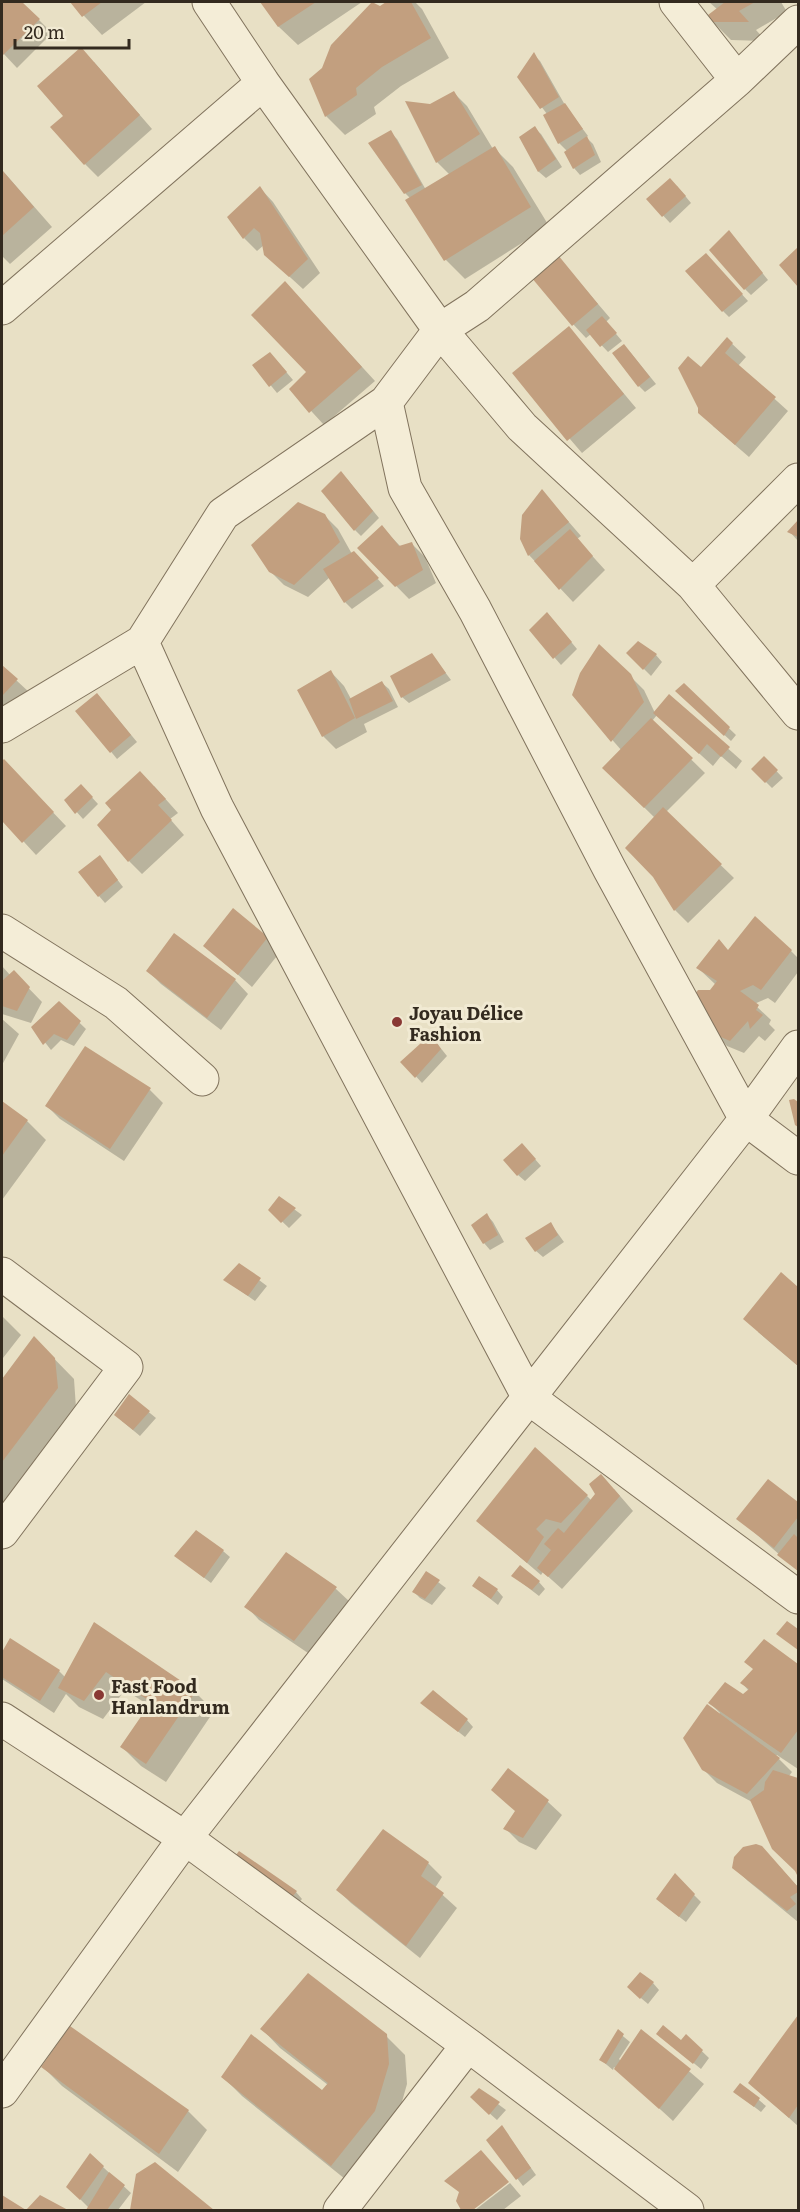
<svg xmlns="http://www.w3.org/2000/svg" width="800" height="2212" font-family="Literata,serif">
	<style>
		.shadow { fill: #0003 }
		.building { fill: #c29f7f }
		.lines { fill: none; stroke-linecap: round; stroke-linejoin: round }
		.minor-casing { stroke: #81735d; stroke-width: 35 }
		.minor { stroke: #f4edd7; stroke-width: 33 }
		.poi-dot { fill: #893934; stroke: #f1ead3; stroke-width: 2 }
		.labels { text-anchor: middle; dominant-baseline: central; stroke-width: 6; stroke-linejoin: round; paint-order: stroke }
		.poi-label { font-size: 18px; font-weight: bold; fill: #332a1f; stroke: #f1ead3; text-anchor: start }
	</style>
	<rect width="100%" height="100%" fill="#e8e0c5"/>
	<!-- shadow -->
	<path class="shadow" d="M2 2H21L52 33 17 68 2 52Z
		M71 2H146L102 35Z
		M261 2H362L298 45 279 27Z
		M389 2H415L422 9 449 58 401 86 374 107 376 114 345 135 326 116 323 69 380 8Z
		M709 2H781L787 12 756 30 766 41 731 40 712 21 718 10Z
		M534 55 540 61 565 105 588 136 586 137 593 144 601 162 580 175 574 168 567 151 559 143 547 114 519 77Z
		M94 62 152 129 98 177 85 164 65 116Z
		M454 93 467 106 493 149 494 148 513 167 549 226 465 279 446 260 408 201 411 199 405 193 390 132 397 139 426 190 450 175 437 162 407 103 430 106Z
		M534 128 541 134 562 167 546 178 539 172 521 137Z
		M2 170 52 227 10 264 2 256Z
		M677 186 691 203 670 223 648 199Z
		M260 188 273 202 320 273 303 289 280 268 264 245 257 251 244 238Z
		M735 239 768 280 751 295 745 289Z
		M558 257 610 318 606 322 622 341 608 352 591 334 586 338 573 324Z
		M712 261 748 301 729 317 723 311Z
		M298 297 375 381 324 425 291 389 308 372Z
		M569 328 636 408 582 453 514 374Z
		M727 339 746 357 738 366 788 411 749 457 713 426 701 369Z
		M630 352 656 384 645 392 639 386Z
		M276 360 293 380 277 393 254 365Z
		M347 479 379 518 361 536 355 530Z
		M542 491 581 536 577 539 605 570 573 602 529 555 521 538Z
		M324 515 338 529 352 554 361 560 384 586 352 609 345 602 330 577 308 597 284 585 270 571Z
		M798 522V541L790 532Z
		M382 527 401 547 412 544 425 557 436 583 409 599 359 548Z
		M553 620 577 649 561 665 531 630Z
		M628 653 656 655 662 662 651 676Z
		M432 655 451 680 409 703 402 697Z
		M2 667 30 693 2 723Z
		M331 672 344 686 351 699 382 683 389 689 398 707 364 724 367 732 336 749 323 736Z
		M630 676 644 690 655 713 669 696 742 761 736 769 721 756 713 766 657 715 652 721 705 773 666 812 734 878 688 923 675 910 655 818 604 768 622 751 573 695Z
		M684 685 736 735 731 741 684 698Z
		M103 701 137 742 117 759 78 711Z
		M764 758 783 778 772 788 753 769Z
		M4 761 66 826 36 855 2 818V763Z
		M154 786 178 813 170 819 184 835 142 874 129 861 113 810Z
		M87 792 98 804 83 819 66 800Z
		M100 857 123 887 105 903 99 896Z
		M267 938 281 951 252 987 205 946Z
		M791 951 798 958V972L775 1003 768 998 754 1004 771 1020 769 1024 775 1030 765 1041 759 1036 744 1053 727 1046 713 1032 711 992 716 985 698 968 729 952Z
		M2 966 10 975 13 972 42 1002 31 1023 2 1014Z
		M147 970 235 980 248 994 221 1030 161 984Z
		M59 1003 86 1029 74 1046 61 1040 51 1050 33 1027Z
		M2 1019 19 1034 2 1065Z
		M431 1036 447 1056 422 1083 403 1062Z
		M150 1090 163 1103 124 1161 60 1119 47 1106Z
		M2 1103 27 1121 46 1140 2 1200Z
		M528 1151 541 1166 525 1181 518 1175Z
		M279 1198 302 1215 289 1228 270 1210Z
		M487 1215 493 1222 504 1242 490 1250 484 1243Z
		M551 1224 564 1242 543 1257 536 1251Z
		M239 1265 267 1286 255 1301 225 1280Z
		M781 1274 798 1289V1366L758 1332Z
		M2 1316 21 1335 3 1358 2 1357Z
		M34 1338 74 1379 76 1408 2 1506V1382Z
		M129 1396 156 1418 140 1436 122 1421Z
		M768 1481 798 1504V1571L738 1518Z
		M614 1489 633 1511 562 1589 543 1572 541 1575 478 1521 587 1496 592 1501Z
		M223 1551 230 1557 211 1583 176 1556Z
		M287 1554 336 1589 350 1602 308 1653 259 1620 246 1606Z
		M426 1573 446 1588 432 1605 420 1598 414 1592Z
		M513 1576 539 1582 545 1589 539 1596Z
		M474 1586 497 1590 503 1597 498 1605Z
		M94 1624 195 1692 214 1711 166 1782 141 1766 122 1747 150 1706 125 1690 103 1719 79 1707 66 1694 54 1713 2 1679V1655L11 1640 59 1671 66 1678Z
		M764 1641 798 1666V1769L777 1755 776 1756 792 1772 789 1776 798 1779V1874L752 1802 717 1783 703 1769 720 1713 710 1703 743 1696 749 1691 742 1683 754 1670Z
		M422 1703 467 1720 473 1727 465 1737Z
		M508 1770 548 1802 562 1815 536 1850 519 1842 505 1828 516 1812Z
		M775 1862 798 1887V1922L748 1881 734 1868Z
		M428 1863 442 1877 435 1888 457 1908 420 1958 351 1903 338 1890Z
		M241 1865 296 1892 302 1899 295 1907Z
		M675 1876 701 1902 686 1922 664 1905Z
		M653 1983 659 1990 648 2004 635 1993Z
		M798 2018V2126L750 2083Z
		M262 2029 386 2036 405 2055 407 2084 394 2130 350 2183 242 2096 223 2077 323 2092 328 2085 280 2048Z
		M642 2031 704 2084 673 2121 614 2067 613 2070 601 2060 618 2032 630 2042 619 2059 621 2061Z
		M658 2034 681 2042 686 2036 709 2058 701 2069Z
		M43 2067 188 2111 207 2130 178 2172 62 2086Z
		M741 2085 766 2106 761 2112 735 2092Z
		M479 2090 506 2110 497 2120 478 2103Z
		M502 2127 536 2175 523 2186 488 2140Z
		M90 2155 131 2193 118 2210H87L89 2208 68 2187Z
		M155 2164 212 2210H132L138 2175Z
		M510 2183 521 2196 503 2210H475Z
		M41 2196 65 2210H28Z"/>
	<!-- building -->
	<path class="building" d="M2 2H22L40 19 3 55 2 54Z
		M70 2H102L82 17Z
		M260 2H316L278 27Z
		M372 2 380 6 386 2H411L431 38 382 67 356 88 357 95 325 117 309 79 322 68 331 45Z
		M725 2H755L739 11 749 22H711L708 15Z
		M81 47 140 115 84 165 50 127 63 116 37 86Z
		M534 52 559 97 540 109 517 77Z
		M454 91 480 134 436 163 405 101 430 104Z
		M565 103 583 129 558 144 543 115Z
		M535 126 556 159 538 172 519 137Z
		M391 130 422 185 404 194 368 143Z
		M587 136 595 155 573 169 564 152Z
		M495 146 531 207 444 261 405 200Z
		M2 170 34 207 2 236Z
		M670 178 686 196 662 217 646 199Z
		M260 186 308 259 289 277 264 255 260 233 254 228 243 239 227 217Z
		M729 230 763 273 744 290 709 250Z
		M798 247V287L779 265Z
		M706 253 743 294 722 312 685 271Z
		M558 255 598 304 572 326 531 277Z
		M285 281 362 367 309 413 289 389 306 372 251 315Z
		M602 316 617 333 600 347 586 330Z
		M569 326 624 394 567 441 512 373Z
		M727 337 733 343 725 353 776 397 735 445 698 413V408L678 368 688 356 701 367Z
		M624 344 650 377 638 387 612 353Z
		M270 352 287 372 269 387 252 365Z
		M341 471 373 511 354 531 321 491Z
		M542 489 569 522 528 556 520 539 522 515Z
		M298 502 325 514 340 542 294 585 269 572 251 545Z
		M798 520V537L787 532Z
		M382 525 399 546 412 542 423 570 395 587 357 548Z
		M570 529 593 556 559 590 534 561Z
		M354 551 379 578 344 603 323 569Z
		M547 612 572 642 553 659 529 630Z
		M638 641 657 654 643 670 626 653Z
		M599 644 631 674 644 702 611 742 572 695 580 673Z
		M432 653 446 673 401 698 390 676Z
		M2 665 18 679 2 696Z
		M331 670 355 718 322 737 297 690Z
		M382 681 393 701 356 719 349 699Z
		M684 683 730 727 724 736 675 691Z
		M97 693 131 735 110 753 75 711Z
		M669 694 730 747 721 757 707 744 699 754 653 713Z
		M651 718 693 758 644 808 602 768Z
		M764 756 778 770 765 783 751 769Z
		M4 759 54 812 22 843 2 821V761Z
		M140 771 166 799 158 805 172 820 128 862 97 825 111 810 105 803Z
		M81 784 93 797 75 814 64 800Z
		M663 807 722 864 674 911 653 877 625 848Z
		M100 855 118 880 98 897 78 872Z
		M233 908 268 937 238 975 203 946Z
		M755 916 792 950 761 990 753 985 740 991 759 1005 756 1010 763 1015 750 1029 748 1021 730 1041 712 1033 692 998 698 990H710L717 981 696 968 719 939 728 950Z
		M174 933 236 979 207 1018 146 971Z
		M14 970 30 987 17 1011 2 1006V981Z
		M59 1001 81 1021 67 1040 54 1034 43 1045 31 1027Z
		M431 1034 441 1049 415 1078 400 1062Z
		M85 1046 151 1088 110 1149 45 1106Z
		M794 1099 798 1102V1127L795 1125 789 1100Z
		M2 1101 28 1120 2 1156Z
		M522 1143 536 1159 517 1176 503 1160Z
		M279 1196 296 1208 281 1223 268 1210Z
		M487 1213 498 1235 483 1244 471 1225Z
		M551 1222 558 1235 535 1252 525 1238Z
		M239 1263 261 1278 248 1296 223 1280Z
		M781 1272 798 1287V1366L743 1319Z
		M34 1336 55 1358 58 1388 2 1462V1379Z
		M129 1394 150 1411 133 1430 114 1415Z
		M535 1447 588 1495 561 1523 546 1519 536 1529 544 1537 527 1563 476 1521Z
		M601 1474 620 1496 548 1577 537 1568 551 1550 544 1544 558 1528 564 1533 595 1494 589 1484Z
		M768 1479 798 1502V1517L774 1548 736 1519Z
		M196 1530 224 1550 204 1578 174 1556Z
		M794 1534 798 1538V1571L777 1555Z
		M286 1552 337 1587 294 1641 244 1607Z
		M520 1565 540 1581 532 1590 511 1576Z
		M426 1571 440 1580 425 1599 412 1592Z
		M479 1576 498 1589 491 1599 472 1586Z
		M787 1621 798 1629V1650L776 1634Z
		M94 1622 196 1691 146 1764 120 1747 151 1702 106 1672 84 1701 58 1688Z
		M10 1638 60 1670 40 1701 2 1677V1652Z
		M764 1639 798 1664V1730L781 1753 708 1703 725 1682 743 1694 749 1689 740 1683 753 1669 744 1662Z
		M433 1690 468 1719 458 1732 420 1703Z
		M707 1704 780 1758 747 1794 702 1770 683 1738Z
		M508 1768 549 1800 523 1838 503 1829 515 1811 491 1790Z
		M773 1770 798 1778V1877L795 1871 772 1849 750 1800 764 1790 765 1782Z
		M383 1829 429 1862 421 1876 444 1893 406 1946 336 1890Z
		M756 1844 762 1846 798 1887V1892L790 1897 796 1904 787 1911 732 1868 734 1857 743 1847Z
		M239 1851 297 1891 288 1902 233 1859Z
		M675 1873 695 1894 679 1917 656 1899Z
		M640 1972 654 1982 640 1999 627 1987Z
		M308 1973 387 2034 389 2064 375 2111 331 2166 221 2077 251 2034 322 2090 328 2083 260 2029Z
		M798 2015V2105L789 2118 748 2083Z
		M663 2025 681 2040 686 2034 703 2050 693 2064 656 2034Z
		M70 2026 189 2110 159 2154 41 2067Z
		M618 2029 624 2034 606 2064 599 2060Z
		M641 2029 691 2069 659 2109 614 2069Z
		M740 2083 760 2098 754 2107 733 2092Z
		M479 2088 500 2102 489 2115 470 2097Z
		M502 2125 531 2168 516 2180 486 2140Z
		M481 2150 509 2182 473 2210H461L456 2201 459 2192 444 2181Z
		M90 2153 104 2166 80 2200 66 2187Z
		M155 2162 214 2210H130L136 2174Z
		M109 2172 125 2185 107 2210H86Z
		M2 2195 26 2210 40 2195 68 2210H2Z"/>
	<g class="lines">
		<!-- minor casing -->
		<g class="minor-casing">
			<path id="minor" d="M209 2 263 83 440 330 522 427 693 585 798 713
				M676 2 737 80
				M2 308 263 83
				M386 402 405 488 475 610 610 870 746 1119 798 1158
				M693 585 798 480
				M142 642 217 808 529 1398 798 1597
				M2 726 142 642 223 514 386 402 440 330 477 306 737 80 798 22
				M2 931 116 1003 202 1079
				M2 1274 126 1367 2 1532
				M2 1719 185 1838 468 2045 687 2210
				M2 2091 185 1838 746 1119 798 1047
				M340 2210 468 2045"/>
		</g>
		<!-- minor -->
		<use href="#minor" class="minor"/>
	</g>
	<!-- markers -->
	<g class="poi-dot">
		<circle cx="397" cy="1022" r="6"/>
		<circle cx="99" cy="1695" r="6"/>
	</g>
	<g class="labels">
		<!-- poi labels -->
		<g class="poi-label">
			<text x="409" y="1012">Joyau Délice<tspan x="409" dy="21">Fashion</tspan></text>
			<text x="111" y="1685">Fast Food<tspan x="111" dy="21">Hanlandrum</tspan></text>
		</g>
	</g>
	<!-- border -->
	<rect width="800" height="2212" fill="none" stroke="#332a1f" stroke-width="6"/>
	<!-- scale -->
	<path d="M15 39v9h114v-9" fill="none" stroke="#332a1f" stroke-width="3"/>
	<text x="24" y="39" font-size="18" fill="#332a1f" stroke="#f1ead3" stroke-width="4.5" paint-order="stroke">20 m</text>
</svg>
